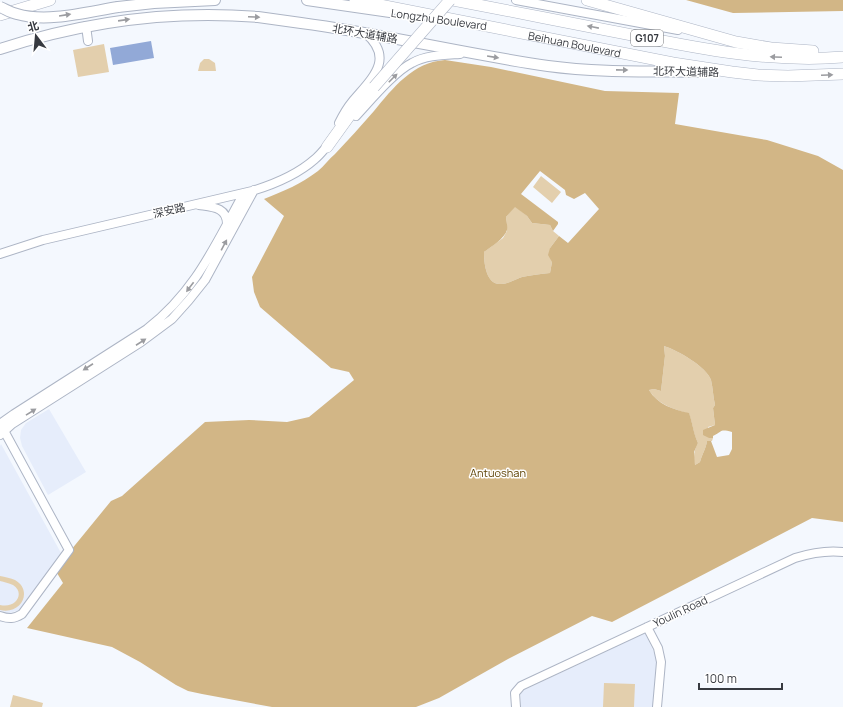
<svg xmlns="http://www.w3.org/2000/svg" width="843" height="707" font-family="Manrope,'Noto Sans SC',sans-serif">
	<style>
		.built { fill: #e6edfb }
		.green { fill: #e3cfad }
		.forest { fill: #d2b686; fill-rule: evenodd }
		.water { fill: #92a9d7 }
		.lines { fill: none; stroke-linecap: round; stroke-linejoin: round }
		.minor-casing { stroke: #adb5c5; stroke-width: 10 }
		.major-casing { stroke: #adb5c5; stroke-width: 12 }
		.highway-casing { stroke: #adb5c5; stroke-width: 12 }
		.minor { stroke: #fff; stroke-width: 8 }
		.major { stroke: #fff; stroke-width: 10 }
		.highway { stroke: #fff; stroke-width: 11 }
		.major-bridge-casing { stroke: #adb5c5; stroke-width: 12; stroke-linecap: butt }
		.highway-bridge-casing { stroke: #adb5c5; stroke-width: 12; stroke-linecap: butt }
		.major-bridge { stroke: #fff; stroke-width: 10 }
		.highway-bridge { stroke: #fff; stroke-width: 11 }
		.oneway { fill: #9b9ca0 }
		.labels { text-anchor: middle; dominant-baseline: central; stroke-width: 3; stroke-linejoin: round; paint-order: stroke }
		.shield { fill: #fff; stroke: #737579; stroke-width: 1 }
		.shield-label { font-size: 10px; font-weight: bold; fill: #373a40 }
		.street-label { font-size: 11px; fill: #373a40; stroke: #fff }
		.park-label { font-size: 11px; fill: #5e4204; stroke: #fff }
	</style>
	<rect width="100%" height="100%" fill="#f4f8fe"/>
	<!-- built -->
	<path class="built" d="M49 409 86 472 48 495 22 446 20 438 21 430 26 423Z
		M1 444 61 553 23 606 19 610 10 613 0 611V446Z
		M645 633 658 661 653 707H521L520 692Z"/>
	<!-- green -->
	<path class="green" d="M104 44 109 72 78 77 73 50Z
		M204 59H209L215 63 216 71H198L200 63Z
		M541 176 561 192 552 203 533 187Z
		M515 206 527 216 532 223 550 225 553 231 559 236 550 248 552 262 550 273C540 274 531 275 522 277 516 279 508 284 501 284 486 285 484 263 484 252L503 238 507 231 506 217Z
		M664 346C677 350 707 367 711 380 713 388 713 397 715 405L713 408 715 425 708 427 709 438H713L712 441H707C706 449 702 454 700 462L695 465C693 457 694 450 698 443 693 433 693 424 689 414 674 409 657 404 649 390L654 389 661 391 665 356Z
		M0 576C5 577 11 578 15 580 33 590 22 615 0 610V605C17 609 25 592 13 585 9 583 4 582 0 581Z
		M604 683 635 684 634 707H603Z
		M13 695 43 703 42 707H10Z"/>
	<!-- forest -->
	<path class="forest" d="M686 0H843V11L733 13Z
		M445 60 491 67 605 91 679 93 675 124 767 140 818 156 843 170V522L812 518 612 622 592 616 508 659 439 698 416 707H272L202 694 188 691 176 685 140 662 112 647 27 628 63 583 57 573 71 550 111 501 122 496 205 422 249 420 287 422 309 417 354 380 349 372 331 368 260 307 254 292 252 277 284 216 264 199C284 191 301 184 318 171 324 166 329 159 335 154 348 140 361 126 374 111 393 88 413 62 445 60ZM540 171 565 190 566 195 574 199 585 193 599 209 568 243 559 236 550 248 548 255 552 262 550 273C540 274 531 275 522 277 516 279 508 284 501 284 486 285 484 263 484 252 491 247 505 238 507 230 508 226 506 221 506 217L515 207 527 216 532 223 550 225 553 231 558 224V222L521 194ZM664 346C677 350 707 367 711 380 713 388 713 397 715 405L713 408 715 425 703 430V435L709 438H713V436C723 431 720 429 732 432V449L729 455 717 457 711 441H707C706 449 702 454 700 462L695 465 694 452 698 443C693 432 693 424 689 413 674 410 657 404 649 390L654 389 661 391 665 356Z"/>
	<!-- water -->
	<path class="water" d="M151 41 154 58 113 65 110 48Z"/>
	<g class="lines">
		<!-- minor casing -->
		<g class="minor-casing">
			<path id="minor" d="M516 0 678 30
				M86 26 88 41
				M356 116C370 101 395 71 412 63 426 55 444 55 460 54
				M339 123C343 115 347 108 352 102 371 79 396 59 365 33
				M199 205C212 207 227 207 227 224
				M0 254 43 240 252 191C275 184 297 175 315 159 321 154 325 148 330 143
				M0 424 14 414 147 329C196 291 215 245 244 193
				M0 435 12 424 141 342 172 319 189 300 205 280 254 190
				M0 616C9 619 14 619 22 614L69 550 2 427
				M647 627 658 648 661 662 657 707
				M516 707 515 693 521 686 795 558C811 553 826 550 843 552"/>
		</g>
		<!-- major casing -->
		<g class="major-casing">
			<path id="major" d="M307 0 390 12
				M118 7 154 3 215 0
				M0 49C83 22 170 10 258 17 272 19 287 21 301 23 384 34 465 54 548 66 600 73 654 71 706 72"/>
		</g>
		<!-- highway casing -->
		<g class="highway-casing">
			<g id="highway">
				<path id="s1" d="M355 0 673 63 732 72 758 75 788 76 843 74"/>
				<path d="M453 0C513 12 572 23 632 35 701 49 772 63 843 57"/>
				<path d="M587 0 736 42 771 48 813 51"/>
				<path d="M0 15 50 0"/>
				<path d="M327 147 350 115 374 87"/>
			</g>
		</g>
		<!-- minor -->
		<use href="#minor" class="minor"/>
		<!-- major -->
		<use href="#major" class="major"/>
		<!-- highway -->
		<use href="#highway" class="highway"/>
		<!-- major-bridge casing -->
		<g class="major-bridge-casing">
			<path id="major-bridge" d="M0 7C5 9 11 13 17 14 47 23 87 12 118 7"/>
		</g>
		<!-- highway-bridge casing -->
		<g class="highway-bridge-casing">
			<path id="highway-bridge" d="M374 87 450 0"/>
		</g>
		<!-- major-bridge -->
		<use href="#major-bridge" class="major-bridge"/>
		<!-- highway-bridge -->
		<use href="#highway-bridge" class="highway-bridge"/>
	</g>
	<!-- one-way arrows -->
	<defs><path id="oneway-solid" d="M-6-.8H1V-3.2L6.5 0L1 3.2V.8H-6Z"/></defs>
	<g class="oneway">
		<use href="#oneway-solid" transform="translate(65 15) rotate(-9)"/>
		<use href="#oneway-solid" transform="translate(254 17) rotate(3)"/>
		<use href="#oneway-solid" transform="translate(124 20) rotate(-8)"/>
		<use href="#oneway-solid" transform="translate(593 27) rotate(-169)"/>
		<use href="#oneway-solid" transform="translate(493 57) rotate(9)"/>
		<use href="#oneway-solid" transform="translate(776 57) rotate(-178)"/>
		<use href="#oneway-solid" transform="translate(622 70) rotate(1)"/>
		<use href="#oneway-solid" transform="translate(827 75) rotate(-3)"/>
		<use href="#oneway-solid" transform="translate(393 78) rotate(-45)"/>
		<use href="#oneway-solid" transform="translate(224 245) rotate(-62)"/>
		<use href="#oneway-solid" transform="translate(190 287) rotate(127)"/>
		<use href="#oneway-solid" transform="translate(141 342) rotate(-33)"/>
		<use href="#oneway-solid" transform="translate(88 367) rotate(147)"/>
		<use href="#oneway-solid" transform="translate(31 412) rotate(-32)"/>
	</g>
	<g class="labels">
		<!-- shield labels -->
		<rect class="shield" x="631" y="30" width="32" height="16" rx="3"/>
		<g class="shield-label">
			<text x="647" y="38">G107</text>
		</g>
		<!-- street labels -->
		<g class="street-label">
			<text transform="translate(439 19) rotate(8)">Longzhu Boulevard</text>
			<text transform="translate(365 33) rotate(10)">北环大道辅路</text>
			<text stroke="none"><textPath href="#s1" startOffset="224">Beihuan Boulevard</textPath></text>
			<text transform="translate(686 71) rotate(1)">北环大道辅路</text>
			<text transform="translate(169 210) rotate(-13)">深安路</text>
			<text transform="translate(680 611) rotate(-25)">Youlin Road</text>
		</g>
		<!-- park labels -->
		<g class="park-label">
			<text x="498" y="472">Antuoshan</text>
		</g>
	</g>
	<!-- north arrow -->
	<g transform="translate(36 36) rotate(344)" stroke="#ffffff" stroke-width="3" paint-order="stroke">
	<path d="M0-3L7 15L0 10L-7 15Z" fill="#373a40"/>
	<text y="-6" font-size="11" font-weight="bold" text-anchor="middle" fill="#373a40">北</text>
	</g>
	<!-- scale -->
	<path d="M699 683v6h83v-6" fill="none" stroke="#373a40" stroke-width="2"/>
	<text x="705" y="683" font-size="12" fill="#373a40" stroke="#ffffff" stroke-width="3" paint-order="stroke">100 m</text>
</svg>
